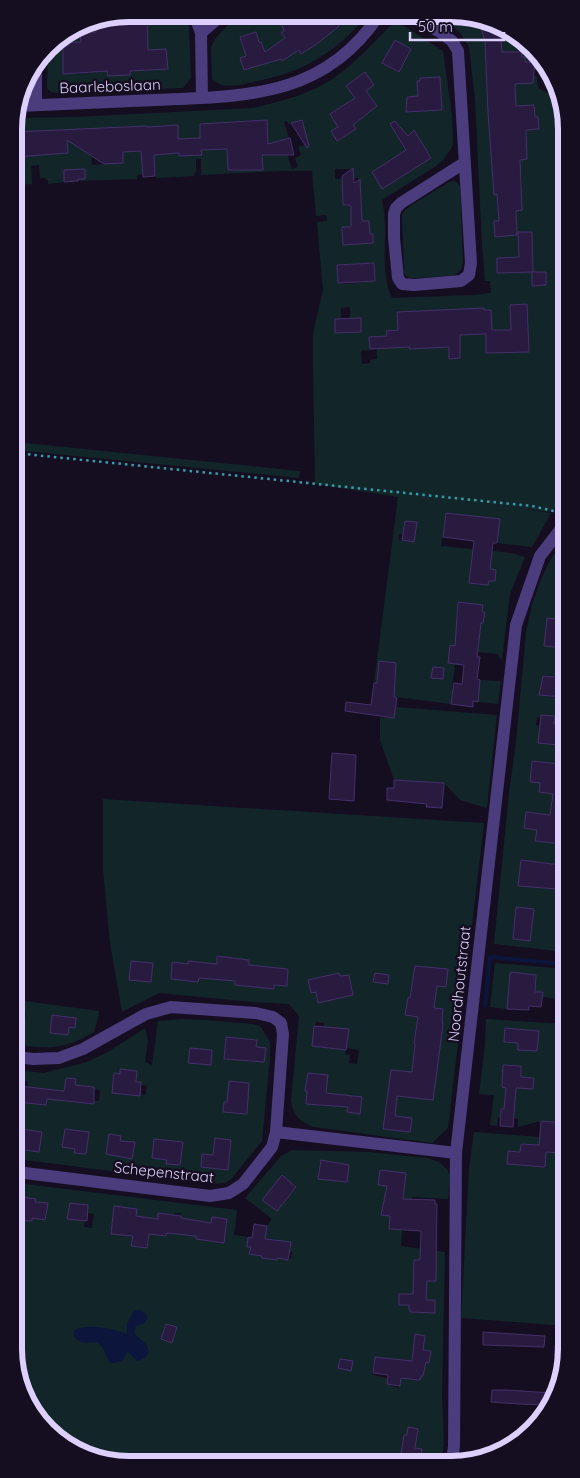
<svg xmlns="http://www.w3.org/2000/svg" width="580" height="1478" font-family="Quicksand,sans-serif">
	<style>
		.green { fill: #12262a; fill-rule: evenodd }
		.water { fill: #0c153b }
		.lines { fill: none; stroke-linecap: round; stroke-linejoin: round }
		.stream { stroke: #0c153b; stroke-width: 4 }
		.building { fill: #291b40; stroke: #452f6b }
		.path { stroke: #359eac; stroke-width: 2.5; stroke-dasharray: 2.5 4; stroke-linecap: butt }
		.minor { stroke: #4a3c7d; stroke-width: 12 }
		.labels { text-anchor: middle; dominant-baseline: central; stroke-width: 5; stroke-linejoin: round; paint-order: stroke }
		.street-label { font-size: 15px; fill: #ddd0fc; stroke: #150e20 }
		.rim { fill: none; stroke: #ddd0fc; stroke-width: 6 }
	</style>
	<rect width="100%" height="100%" fill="#150e20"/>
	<!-- green -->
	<path class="green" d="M130 14H145V18L172 17V14H186L189 27 191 78 183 88 57 93 51 92 47 88 48 49 53 43 75 29 96 31 119 24 98 21 97 24 85 22ZM72 42V47L89 72V73L63 74V43ZM157 49H166L168 69 146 70 145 56 157 51Z
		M238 14 279 15 280 16 286 15H303L322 39 339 26 331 16 333 15H367C337 52 304 72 257 81 247 83 233 88 222 85 219 84 215 81 212 79L211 48 215 39ZM256 32 259 42H261L263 47 260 48 265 64 244 70 240 58 246 56 240 38ZM281 33 308 49 301 54 299 50 282 61 277 53 285 38Z
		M435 16H473L477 18 480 28H481L483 34 497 29 532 47 536 55 537 69 535 70 534 62H530V67H526V71L530 72V76L519 77 520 83H533V76H537L538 88 562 100 563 184 556 185 558 213H563L564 500 550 512 515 508 551 513 532 547 497 543 499 519 446 513 441 546 512 553 525 557 510 594 502 659 499 658 498 654 478 652 479 640 456 638 455 646H450V653L456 654 452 690 453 691 451 704 372 694 374 687 384 688 385 684H395V679L378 677 377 683H374L398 497 315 484 313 367V333L323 290 317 222 327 221 326 215 316 216 312 171H278L201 175V159H196V172L194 173V176L156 178 154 163H142L143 174 137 175V179L78 181 77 172H64V182L48 184V180H46L45 178H40L39 165 31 166 32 184 14 185V153H16V157L31 156 32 152 31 132H14L15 118 75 117 254 108C281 101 311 94 334 78 355 63 371 45 389 27L395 24 404 26 443 51 452 116 453 140 452 147 444 159 436 166 382 200C390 232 378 267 392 298L474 295 491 293 490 281H485L482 245 475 99 469 47 461 34 451 24ZM395 40 411 49 398 72 383 63ZM486 48H501L502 55 515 54 516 56H520L519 52H521L522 57 525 58V62H522V70L486 71ZM365 73 374 85 366 91 377 106 365 115 353 100 355 98 346 86ZM440 77 442 110 408 112 406 110 407 97 418 96 417 81H420V78ZM506 85 507 91H515L516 97 507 98 508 111 488 113 487 86ZM534 105 535 117H538L539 129 525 130 524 106ZM342 106 356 129 338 141 331 131 338 127 330 114ZM267 120 268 141 255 142V148L242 149V154H236V147H234V137L241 136V121ZM302 120 308 144 298 147 301 155 295 158 298 167 292 169 286 151 290 149 287 139 289 138 284 122 287 121 288 124ZM493 120H504L505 126H511V133L520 132V139H526L527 148 514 149 513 152 491 154 490 127H493ZM226 123 227 146H219V149L201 150 200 124ZM147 126 148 151 122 152 121 127ZM162 126H177L178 139H185L186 155 179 156V153L163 154ZM106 128 108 164 92 165 91 152 86 153 84 151 82 129ZM67 130 68 153 51 154V152L44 153 43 141H47L46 131ZM414 131 430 158 416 166 400 140ZM394 158 405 174 382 188 372 172ZM513 167 514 170H521L522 190 515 191V201L503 202 502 194H494L492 168ZM335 169H353L354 178H359V193H361V204H357V206L343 205 342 179H335ZM516 208 517 235 495 237 494 222 499 221 498 209ZM369 221 370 234H373V243L343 245 342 227H351V222ZM519 249H532L533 272 497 273V258L519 257ZM374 263 375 281 346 284 338 283 337 265ZM510 305H527L529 351 505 352 504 330H511ZM350 307V319L361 318V332L336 333 335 320 341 319V308ZM484 308V310H491L492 328H485V325H478L479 331 471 332V335H463L461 310ZM448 310 450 347 424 348 423 330H429L428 311ZM410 311 411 347 388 348 387 331 398 330 397 312ZM376 337 377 359 370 360V363L362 364 361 351 370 350 369 338ZM405 521 417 522 414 542 399 540V534H403ZM472 556 491 558 490 569 496 570 495 581H489L488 585 469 583ZM458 602 483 605 482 612H485L483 623H478L477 628 457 626 458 620 456 619Z
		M451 181H455L460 186 463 262C462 270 459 273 452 276L410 278 406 276 404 272 402 215 404 211 410 206Z
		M15 442 300 471 299 478 15 450Z
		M564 538V678L543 675 539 695 564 697V775H559L560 764 532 762 531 770H536L535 774 531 773 530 782 540 783 539 792 564 795 565 944 557 943 556 949 565 950V952L494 944 509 793 516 742 526 633 532 605 541 579 551 559ZM541 715 555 716 554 724 561 725 559 745 538 743 540 726 536 725 537 717H541ZM527 812 550 815 561 830 563 831 562 844 536 841 537 828 533 827V829L525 828ZM521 860 560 865 557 889 518 886ZM516 907 534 909 530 941 513 939Z
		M480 680 501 681 498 704 478 702Z
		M396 707 497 715 487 808 460 800 444 783 394 780 380 740V718L394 717Z
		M103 799 484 823 448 1128 432 1143 314 1127C299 1121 294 1117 291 1101L299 1016 289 1004 253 1002 159 993 122 1012 110 943 103 869ZM218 956 249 960 247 986 235 985 236 981 216 979ZM131 961 153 963 151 982 129 980ZM188 961 200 962 198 982 171 979 172 962 188 964ZM415 966 448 970 413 982ZM266 967 288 969 287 986 274 985 273 989 264 988ZM339 973 340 976 349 975 353 995 316 992 308 980ZM408 998 435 1001 434 1008 443 1009 441 1020 406 1015ZM316 1022 324 1023V1027L348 1029 347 1048 359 1050 357 1064 349 1063 350 1055 345 1054 346 1050 312 1046 314 1026H315ZM308 1073 328 1075 326 1092 333 1094 332 1105H325V1106L306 1104 307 1091H305ZM385 1112 395 1113V1116L412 1118 410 1132 383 1129Z
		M495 963 565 969V1007L558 1006V999L542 997 543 992H535L536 975 512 972 510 974 507 1009 490 1007Z
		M17 1000 99 1011 98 1018 94 1032C85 1037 75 1043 65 1045 49 1049 32 1047 17 1045V1031L23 1032 26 1013 17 1012ZM52 1016 75 1028 69 1027 67 1035 50 1033Z
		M183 1019 206 1020 252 1024 260 1026 270 1042V1057L262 1141 231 1179 225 1183 212 1184 17 1159V1111L19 1107 17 1106V1102L46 1105 48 1090 27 1087 28 1082 20 1080 17 1099V1070L44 1073 87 1062 108 1052 145 1028 148 1040 145 1062 152 1065 158 1021ZM226 1037 257 1040 255 1062 224 1059ZM121 1069 137 1071 136 1082H141V1085L147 1086 145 1095 140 1094V1096L128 1095 118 1090ZM66 1078 76 1079 75 1085 94 1087V1089L100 1090 99 1101H93L92 1104 63 1101ZM229 1081 249 1083 247 1097 246 1101H248L247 1114 223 1112 224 1102H227ZM215 1138 231 1140 228 1170 201 1167 202 1154 213 1155ZM154 1139 183 1142 180 1165 167 1164V1160L152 1158Z
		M486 1019 565 1024V1123L541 1121 518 1127V1119L514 1118 515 1102 505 1101 504 1109H501L500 1117H498L497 1126 490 1125 494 1095 479 1094 485 1045ZM505 1029 539 1031 537 1051 518 1050V1043L504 1042ZM503 1065 521 1066V1077L533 1078V1089L502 1087Z
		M474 1132 539 1137 540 1133 565 1135V1140L541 1138 540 1145 521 1144 520 1152 508 1151 507 1164 544 1167 546 1147 556 1153H565L566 1326 461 1318 469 1169Z
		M292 1150 369 1152 427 1158 439 1162 447 1169 450 1176 448 1199 412 1197 411 1209 389 1229 402 1230 401 1246 445 1252C444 1300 443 1348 442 1395 442 1411 447 1448 440 1461H420L422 1450 415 1448 418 1429 408 1427 407 1435H404L403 1440H406L399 1461 107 1462 48 1431 18 1378 17 1183 237 1210 234 1235 248 1237 247 1247H251L250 1254 262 1256 263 1258 277 1260 278 1258 291 1259 292 1252H289L291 1242 280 1241 279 1245 265 1239 267 1226 272 1219 245 1198 281 1156ZM321 1161 349 1165 346 1182 319 1179ZM282 1175 296 1187 277 1211 262 1200ZM22 1197 35 1199V1202L48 1203 45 1220 32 1218 31 1221 21 1220 20 1214ZM70 1203 88 1205 87 1213 94 1214 92 1228 84 1227 85 1221 68 1219ZM158 1213 174 1215 175 1213H181L179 1234 167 1233 166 1236 150 1234 152 1219H158ZM212 1217 227 1219 224 1243 196 1239 199 1221 211 1223ZM399 1294 426 1297V1300H434L435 1313 411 1312 410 1309H409L410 1305H399ZM415 1335 425 1336 423 1350 431 1351 429 1363 426 1362 423 1376H421L420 1380 401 1378 399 1388 387 1384 388 1378 372 1375 375 1357 405 1360 411 1362Z"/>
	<!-- water -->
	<path class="water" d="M134 1310H139L146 1313 147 1318C145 1323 143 1325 137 1325 131 1336 139 1336 145 1343 147 1345 148 1349 149 1351 147 1357 144 1360 137 1361L128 1352 122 1361 115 1363H110C106 1357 105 1349 100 1345 91 1338 84 1348 74 1337V1331C84 1322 115 1329 127 1334V1324Z"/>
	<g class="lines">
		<!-- stream -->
		<path class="stream" d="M485 1006 490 957 565 964"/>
	</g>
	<!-- building -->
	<path class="building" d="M279 15H330L339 26 318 43 301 54 299 50 282 61 281 59 244 70 240 58 246 56 240 37 256 32 259 42H261L265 52 285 38 281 33 284 31Z
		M147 18 148 50 166 49 168 69 130 71V75L108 76 107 71 63 74V43L81 42 80 33 96 32 97 21 123 24V19Z
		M478 19 500 30 502 52H521L522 57H525V62H535L533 83 515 84 516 106 534 105 535 117H538L539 129 526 130 527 159 520 160 522 210 516 211 517 235 495 237 494 221H499L497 194 494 195 488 113 485 41Z
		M395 40 411 49 399 72 382 63Z
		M365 72 374 85 366 91 377 106 353 125 356 129 337 141 331 131 338 127 330 114 355 98 346 86Z
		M440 77 442 110 406 112 407 97 418 96 417 81H420V78Z
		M267 120 268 144 290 138 294 155H262L263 170H228L227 149 201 150 202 155 179 156V153L154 155 155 176 143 177 141 151 123 152V163L104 164 67 140 68 153 16 157V153H14V132L147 126V127L178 125V139L200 138V124Z
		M302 120 309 146 307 148 291 123Z
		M395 121 408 136 414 130 431 158 382 189 372 172 406 150 390 124Z
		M353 168 354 183 360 179 362 221H369L370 234H373V243L343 245 342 227H351V206L349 205H343L342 176Z
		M85 169V179H78V181L64 182V170Z
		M518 232H532L533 272 497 273V258L519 257Z
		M374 263 375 281 338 283 337 265Z
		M532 272H546V285L532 286Z
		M527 304 529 352 486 353V334L460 335V358L449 359V347L409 349 410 347 370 349 369 337 387 336 386 331 398 330 397 312 484 308V310H491L492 330H511L510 305Z
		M361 318V332L335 333V319Z
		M446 513 500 519 497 543H493L490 569 496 570 495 581H489L488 585 469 583 474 541 443 537Z
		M405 521 417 522 414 542 402 540Z
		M458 602 483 605 482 612H485L483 623H481L477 657H480L477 679 480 680 478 702 473 701V707L451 704 454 683 462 684 464 665 448 663 450 645 455 646Z
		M547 618 564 620V648L544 646Z
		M379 661 396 663 394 697 397 698 394 718 345 711 346 702 371 705 374 683H377Z
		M433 667 444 668 443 679 431 678Z
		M543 676 564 678V697L539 695Z
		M541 715 555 716 554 724 561 725 559 745 538 743Z
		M332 753 356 755 354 801 329 799Z
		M532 761 560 764 559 775H564V806L561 830 563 831 562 844 535 841 537 830 524 828 526 812 550 815 553 794 539 792 540 783 530 782Z
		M394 780 444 783 442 808 426 807 427 804 387 800V788H394Z
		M521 860 560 865 557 889 518 886Z
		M516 907 534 909 530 941 513 939Z
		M217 956 249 960V965L288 969 287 986 274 985V989L235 985V981L199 978 198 982 171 979 172 962 188 964V961L217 964Z
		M131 961 153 963 151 982 129 980Z
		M415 966 448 969 446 987 437 986 434 1008 443 1009 442 1019 443 1025 433 1100 397 1096 395 1116 412 1118 410 1132 383 1129 391 1070 412 1072 415 1044 414 1043 418 1017 405 1015 408 998H410Z
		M511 972 536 975 535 992H543L541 1007 529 1006V1010L507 1009 510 973 511 974Z
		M339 973 340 976 349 975 353 995 318 1003 316 992 311 993 308 980Z
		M375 973 389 975 388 984 373 982Z
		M52 1015 76 1018 75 1028 69 1027 68 1035 50 1033Z
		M314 1026 349 1029 346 1050 312 1046Z
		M505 1028 539 1031 537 1051 518 1050V1043L504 1042Z
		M226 1037 257 1040 256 1047 266 1048 264 1062 224 1059Z
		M190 1048 212 1050 211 1065 188 1063Z
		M503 1065 521 1066V1077L534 1078 533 1089 516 1088 513 1127 500 1126 501 1109H504L506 1088 502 1087Z
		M120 1069 137 1071 136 1082H141L140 1096 112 1093 114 1073 120 1074Z
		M308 1073 328 1075 326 1093 362 1097 360 1114 347 1112 348 1107 306 1104 307 1091H305Z
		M66 1078 76 1079 75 1085 94 1087V1104L47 1099 46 1105 17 1102 19 1086 64 1091Z
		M229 1081 249 1083 247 1114 223 1112 224 1102H227Z
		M541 1121 565 1123V1153L546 1152 545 1167 507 1164 508 1151 520 1152 521 1144 539 1145Z
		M21 1129 42 1132 39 1152 18 1149Z
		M65 1129 89 1132 86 1154 74 1153 75 1149 62 1147Z
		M109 1134 121 1136 120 1141 135 1142 132 1159 106 1154Z
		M215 1138 231 1140 228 1170 201 1167 202 1154 213 1155Z
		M154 1139 183 1142 180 1165 166 1164 167 1160 152 1158Z
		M321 1160 349 1165 347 1182 318 1179Z
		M380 1170 406 1173 403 1199 435 1200V1204H437L436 1281H427L426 1300H435V1313L410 1312V1309H409V1305H399V1294H413L414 1260H420L421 1231 389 1229 390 1216 381 1215 387 1186 378 1185Z
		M282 1175 296 1187 277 1211 262 1200Z
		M22 1197 36 1199 35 1202 48 1203 45 1220 32 1218V1221L20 1220Z
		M70 1203 88 1205 87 1221 67 1219Z
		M114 1206 137 1209 136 1216 158 1219V1213L181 1216V1218L211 1223 212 1217 227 1219 224 1243 196 1239V1236L167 1233 166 1236 149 1234 147 1248 131 1246 133 1236 111 1234Z
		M254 1224 267 1226 265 1239 291 1242 288 1260 278 1258 277 1260 262 1258V1256L249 1254 251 1247H247L248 1237 252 1238Z
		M166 1324 177 1327 172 1343 161 1339Z
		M483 1332 545 1336 544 1347 483 1345Z
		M415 1334 425 1336 423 1350 431 1351 429 1363 426 1362 423 1376H421L420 1380 401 1378 400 1386 387 1384 388 1375 373 1373 375 1357 412 1361Z
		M555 1346 566 1347V1356L556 1383H554Z
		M340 1359 353 1361 351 1371 338 1368Z
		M492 1390H507L552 1393 547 1405 520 1404 491 1402Z
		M408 1427 418 1429 415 1448 422 1449 420 1461H400L404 1435H407Z"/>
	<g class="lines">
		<!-- path -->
		<path class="path" d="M15 453 532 506 562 513"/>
		<!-- minor -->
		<path class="minor" d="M194 14 201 33 202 98
			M411 16 440 32 452 41 458 51 471 263 469 275 461 281 414 285 402 284 398 278 394 238V214L396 208 401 203 464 163
			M201 33 223 14
			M36 64V105
			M18 106C64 104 110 102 155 100 245 96 324 98 379 15
			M17 1057 33 1059 59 1058 83 1049 146 1014 171 1007 256 1013 273 1017 281 1023 283 1034 276 1132
			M17 1172 210 1196 229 1193 243 1184 272 1147 276 1132 456 1153
			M452 1461 454 1446 456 1153 516 625 540 556 564 525"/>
	</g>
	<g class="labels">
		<!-- street labels -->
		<g class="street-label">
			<text transform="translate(110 86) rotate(-2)">Baarleboslaan</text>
			<text transform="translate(459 984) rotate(-84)">Noordhoutstraat</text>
			<text transform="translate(164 1172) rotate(6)">Schepenstraat</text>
		</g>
	</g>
	<!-- crop -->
	<path d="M0 0H580V1478H0ZM129 22H451A107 107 0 0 1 558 129V1349A107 107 0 0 1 451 1456H129A107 107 0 0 1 22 1349V129A107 107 0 0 1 129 22Z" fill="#150e20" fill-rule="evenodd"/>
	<path class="rim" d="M129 22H451A107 107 0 0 1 558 129V1349A107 107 0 0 1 451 1456H129A107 107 0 0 1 22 1349V129A107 107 0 0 1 129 22Z"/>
	<!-- scale -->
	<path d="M410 32v8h94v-8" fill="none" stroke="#ddd0fc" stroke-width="2.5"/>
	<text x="418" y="32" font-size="15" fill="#ddd0fc" stroke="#150e20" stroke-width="4" paint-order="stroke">50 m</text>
</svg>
